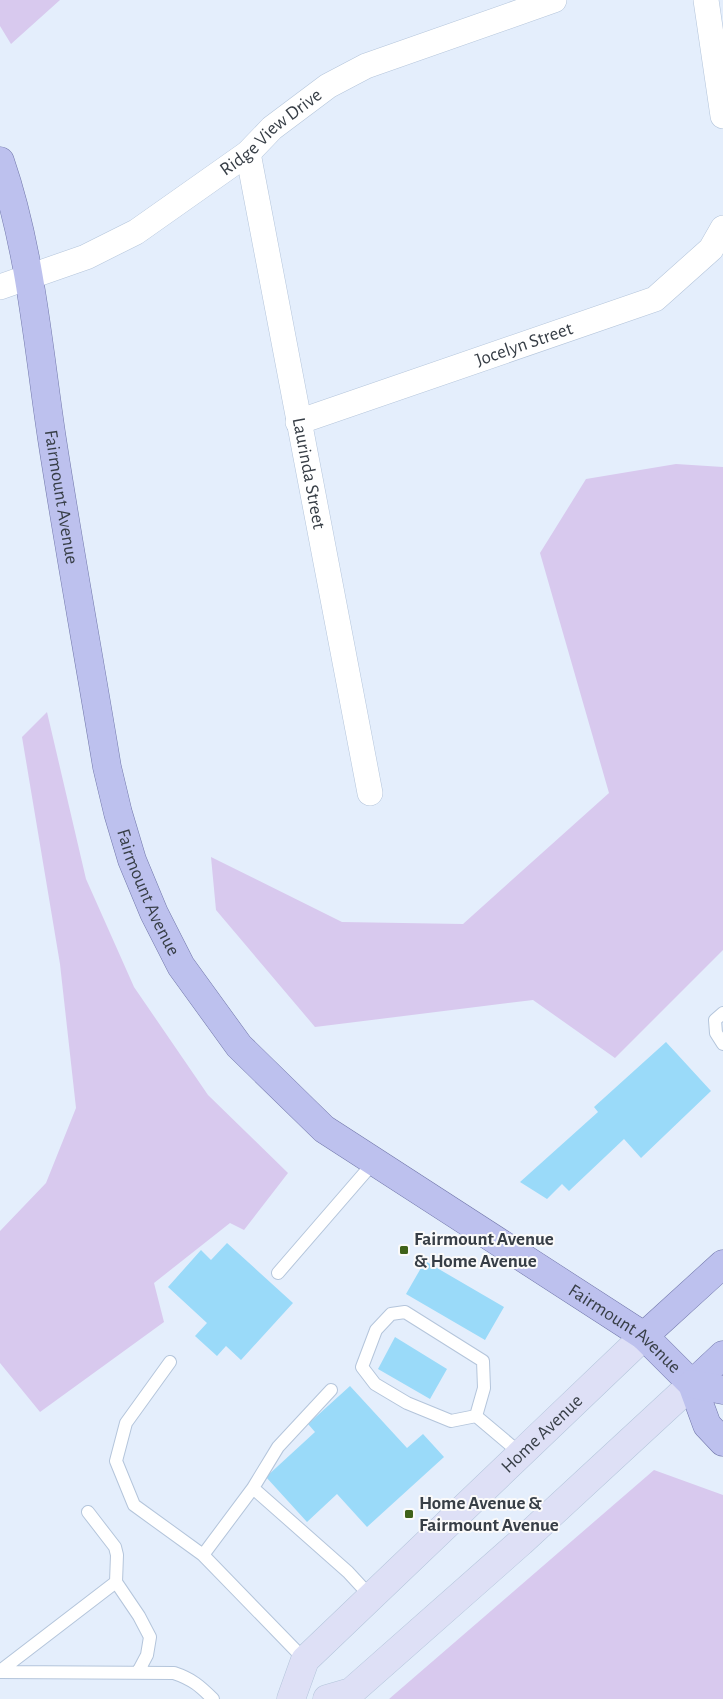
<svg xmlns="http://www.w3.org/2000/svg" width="723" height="1699" font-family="'Alegreya Sans',sans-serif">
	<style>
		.green { fill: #d8c9ee }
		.building { fill: #9adaf9 }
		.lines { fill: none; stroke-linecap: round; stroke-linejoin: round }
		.lane-casing { stroke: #b4c5db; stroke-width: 14 }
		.street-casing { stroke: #b4c5db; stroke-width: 26 }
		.secondary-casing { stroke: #b4c5db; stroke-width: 29 }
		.primary-casing { stroke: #7278ab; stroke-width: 29 }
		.lane { stroke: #fff; stroke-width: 12 }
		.street { stroke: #fff; stroke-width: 25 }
		.secondary { stroke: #dee0f6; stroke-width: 28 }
		.primary { stroke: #bdc1ee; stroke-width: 28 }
		.poi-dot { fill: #3f6219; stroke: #fafafa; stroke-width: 2 }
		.labels { text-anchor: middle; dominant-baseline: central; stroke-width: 4; stroke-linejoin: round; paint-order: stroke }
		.street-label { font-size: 19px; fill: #373e46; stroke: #fafafa }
		.poi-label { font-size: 19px; font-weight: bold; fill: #373e46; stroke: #fafafa; text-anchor: start }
	</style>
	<rect width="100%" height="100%" fill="#e4eefc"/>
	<!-- green -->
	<path class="green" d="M0 0H60L11 44 0 26Z
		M676 464 723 467V950L615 1058 533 1000 315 1027 216 910 211 857 342 922 463 924 609 793 540 553 586 479Z
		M47 712 86 879 134 987 208 1095 288 1173 244 1230 230 1223 154 1283 164 1322 40 1412 0 1363V1231L46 1183 76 1108 60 964 22 737Z
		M654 1470 723 1495V1699H389Z"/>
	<!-- building -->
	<path class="building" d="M666 1042 711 1091 641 1158 624 1139 569 1191 562 1184 547 1199 520 1182 598 1112 594 1107Z
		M227 1243 293 1303 241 1360 226 1346 217 1356 195 1336 207 1323 168 1287 201 1250 211 1260Z
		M425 1261 504 1307 485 1340 406 1294Z
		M395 1337 447 1369 430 1399 378 1369Z
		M350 1386 407 1448 423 1434 444 1457 367 1527 337 1494 307 1522 266 1477 315 1432 308 1424Z"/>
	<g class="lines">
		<!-- lane casing -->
		<g class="lane-casing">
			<path id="lane" d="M723 1013 715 1020 716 1033 723 1044
				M278 1273 374 1162
				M170 1362 126 1423 116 1461 134 1505 203 1555 305 1660
				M476 1416 451 1421 407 1403 375 1384 362 1367 376 1330 391 1314 405 1312 483 1361 484 1388 476 1416 521 1454
				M253 1488 348 1572 372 1598
				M88 1512 115 1547 117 1555 116 1582 139 1616 150 1637 147 1655 138 1672
				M203 1555 253 1488 278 1447 331 1390
				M0 1671 116 1582
				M0 1672 174 1673C192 1679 200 1686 213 1699"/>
		</g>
		<!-- street casing -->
		<g class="street-casing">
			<g id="street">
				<path d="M706 0 723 116"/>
				<path id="s1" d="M248 153 370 793"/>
				<path id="s2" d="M0 287 86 257 136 232 248 153 272 128 328 86 366 66 554 0"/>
				<path id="s3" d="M298 422 655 299 711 249 723 228"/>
			</g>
		</g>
		<!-- secondary casing -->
		<g class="secondary-casing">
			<g id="secondary">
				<path id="s4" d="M291 1699 305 1660 644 1336"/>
				<path d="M327 1699 351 1692 521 1542 692 1384"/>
			</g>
		</g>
		<!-- primary casing -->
		<g class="primary-casing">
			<g id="primary">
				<path id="s5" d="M0 161C31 251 38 347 52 439 69 549 89 658 107 767L118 813 132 860 154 913 181 966 239 1046 324 1129 644 1336 692 1384 707 1425 723 1442"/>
				<path d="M644 1336 723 1264"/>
				<path d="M692 1384 723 1355"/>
				<path d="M692 1384 723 1390"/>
			</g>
		</g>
		<!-- lane -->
		<use href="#lane" class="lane"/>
		<!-- street -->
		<use href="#street" class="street"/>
		<!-- secondary -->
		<use href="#secondary" class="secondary"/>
		<!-- primary -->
		<use href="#primary" class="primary"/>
	</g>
	<!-- markers -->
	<g class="poi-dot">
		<rect x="399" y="1245" width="10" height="10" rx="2.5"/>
		<rect x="404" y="1509" width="10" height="10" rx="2.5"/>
	</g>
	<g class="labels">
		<!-- street labels -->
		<g class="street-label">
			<text stroke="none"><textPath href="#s2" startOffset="315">Ridge View Drive</textPath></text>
			<text stroke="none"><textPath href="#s3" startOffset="239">Jocelyn Street</textPath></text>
			<text stroke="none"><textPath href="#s1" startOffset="326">Laurinda Street</textPath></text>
			<text stroke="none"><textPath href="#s5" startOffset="342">Fairmount Avenue</textPath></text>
			<text stroke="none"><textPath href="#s5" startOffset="748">Fairmount Avenue</textPath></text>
			<text stroke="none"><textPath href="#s5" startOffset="1408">Fairmount Avenue</textPath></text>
			<text stroke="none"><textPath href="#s4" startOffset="369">Home Avenue</textPath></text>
		</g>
		<!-- poi labels -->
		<g class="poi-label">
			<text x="414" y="1239">Fairmount Avenue<tspan x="414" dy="22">&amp; Home Avenue</tspan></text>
			<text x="419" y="1503">Home Avenue &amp;<tspan x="419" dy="22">Fairmount Avenue</tspan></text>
		</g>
	</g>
</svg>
